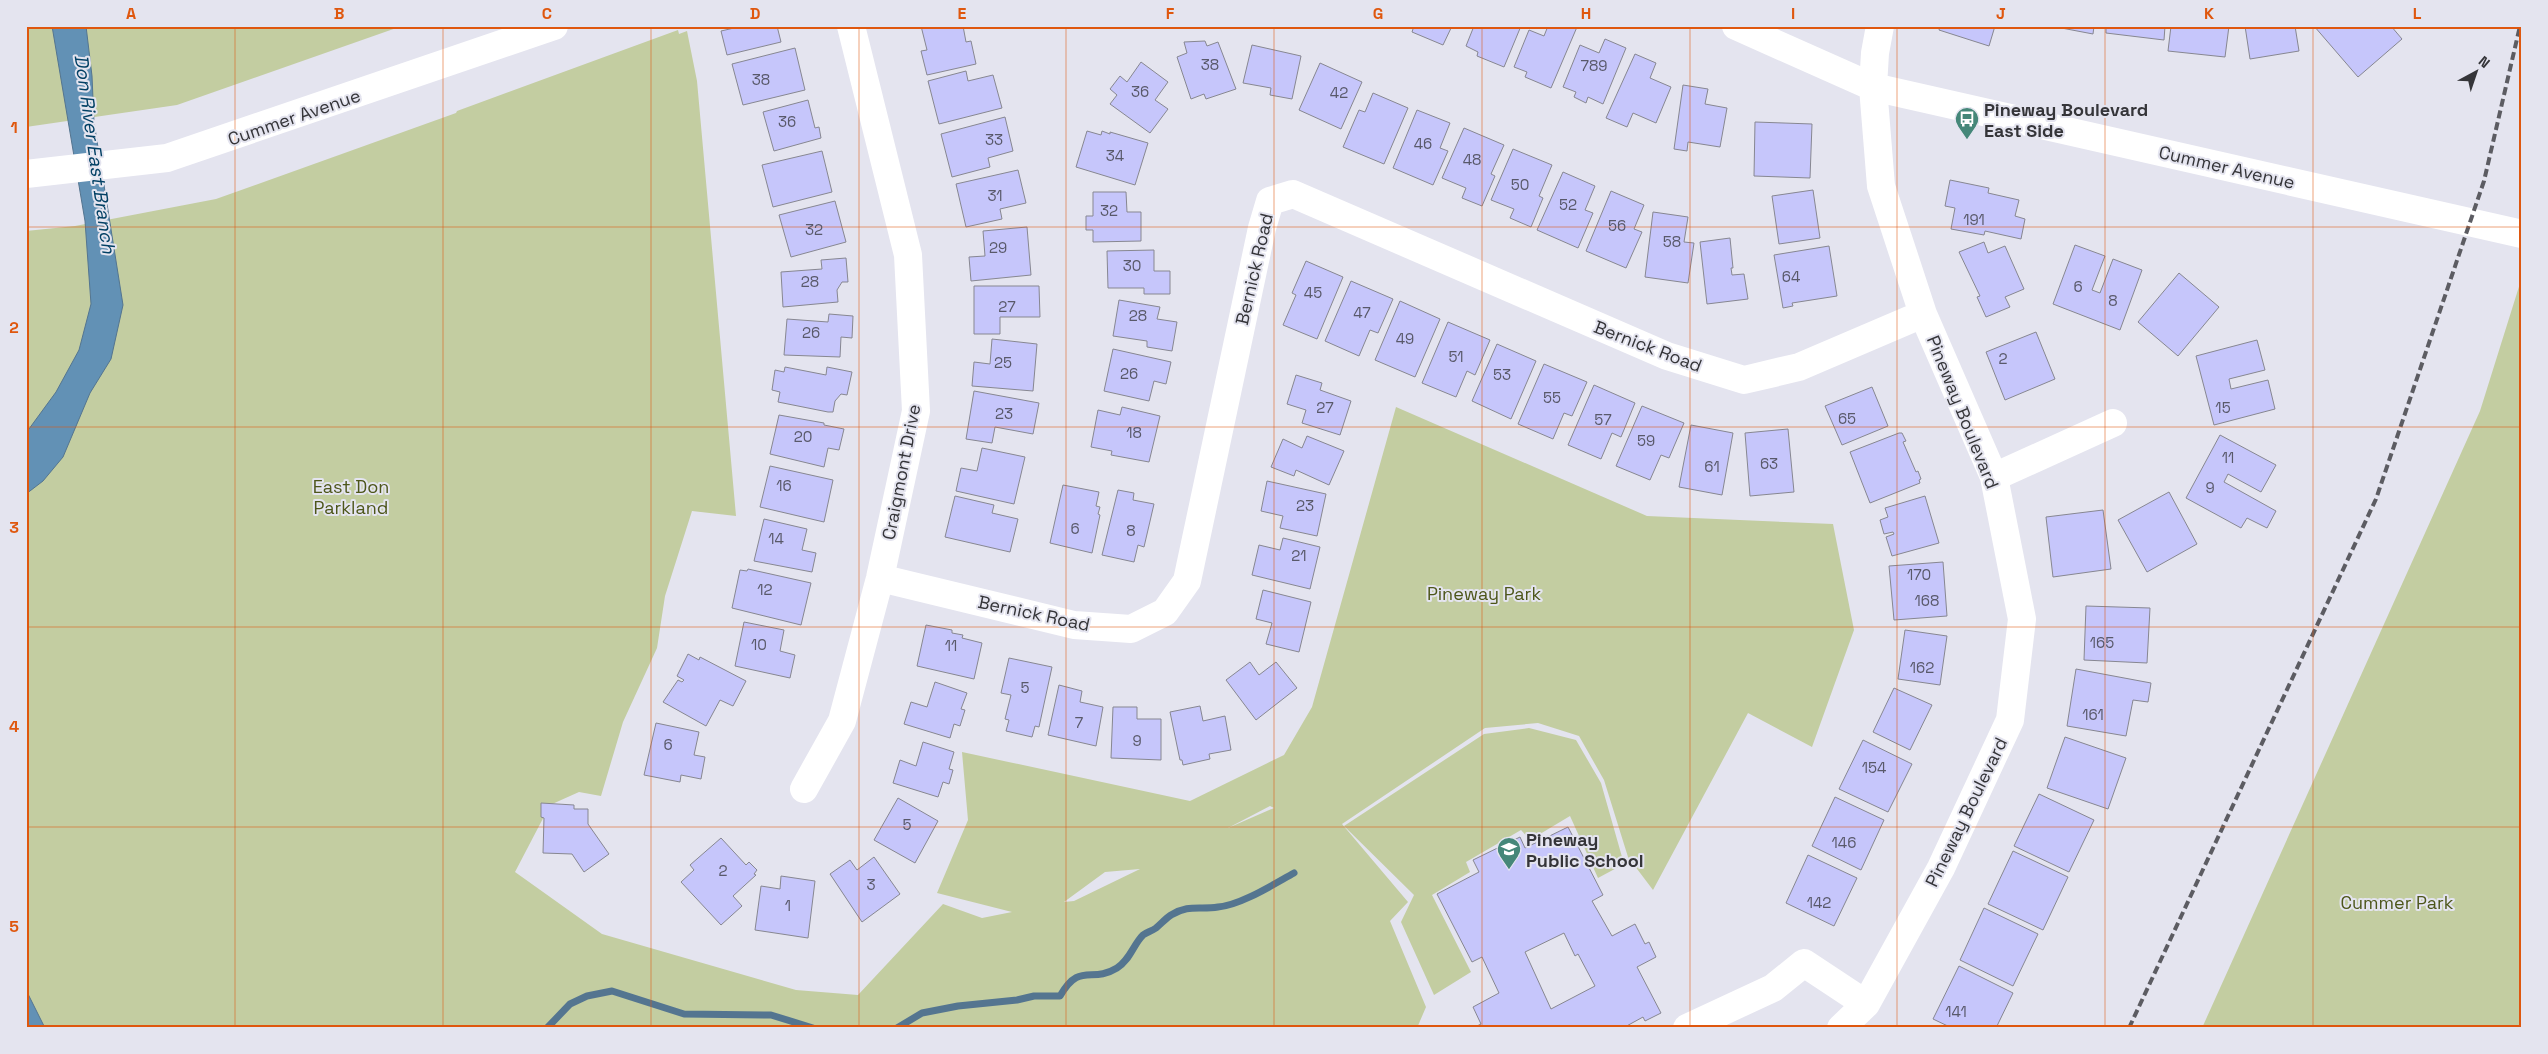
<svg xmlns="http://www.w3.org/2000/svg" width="2548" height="1054" font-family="'Space Grotesk',sans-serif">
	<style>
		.green { fill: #c3cda1; fill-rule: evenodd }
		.water { fill: #6291b5; stroke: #547590 }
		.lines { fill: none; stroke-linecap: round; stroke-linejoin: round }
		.stream { stroke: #547590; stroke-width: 7 }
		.building { fill: #c6c6fb; stroke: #878791; fill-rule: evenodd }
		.minor { stroke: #fff; stroke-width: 28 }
		.rail { stroke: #5c5c62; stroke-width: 4; stroke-dasharray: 8 4; stroke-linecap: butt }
		.grid { fill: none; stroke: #df570e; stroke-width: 1; stroke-opacity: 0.55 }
		.labels { text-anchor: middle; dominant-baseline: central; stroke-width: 4; stroke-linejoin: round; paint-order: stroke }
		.number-label { font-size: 15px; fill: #59596a }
		.poi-label { font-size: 18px; font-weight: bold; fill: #353539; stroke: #e4e4ef; text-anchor: start }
		.street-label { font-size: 18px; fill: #353539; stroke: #e4e4ef }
		.park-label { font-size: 18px; fill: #4d561a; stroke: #e4e4ef }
		.water-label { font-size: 19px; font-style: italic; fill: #024064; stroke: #e4e4ef }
		.neatline { fill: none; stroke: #df570e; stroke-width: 2 }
		.grid-label { font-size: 16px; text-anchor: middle; font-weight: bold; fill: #df570e }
	</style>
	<rect width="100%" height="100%" fill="#e4e4ef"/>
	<!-- green -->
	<path class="green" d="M26 26H402L177 105 26 127Z
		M678 30 679 34 687 31 697 81 736 516 692 511 665 596 657 648 623 722 601 796 579 792 550 805 515 872 602 934 796 990 858 995 943 904 982 918 1012 912 937 893 968 820 962 752 1190 801 1284 755 1312 707 1396 407 1647 516 1833 524 1854 630 1812 747 1748 713 1653 890 1628 857 1604 780 1579 736 1538 723 1485 728 1342 824 1408 902 1390 921 1426 1007 1417 1028H26V231L75 226 216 199 456 113 457 111ZM1270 806 1274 808 1228 828ZM1140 869 1074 901 1064 902 1105 872Z
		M2522 277V1028H2202L2480 411Z
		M1529 728 1576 740 1601 783 1624 864 1598 878 1570 816 1530 840 1521 830 1466 862 1470 872 1432 895 1471 972 1434 995 1401 922 1414 895 1344 826 1484 734Z"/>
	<!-- water -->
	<path class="water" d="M52 26H86L92 76 94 122 123 305 111 359 90 393 63 457 43 481 26 494V433L56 392 79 350 91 304 85 221Z
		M26 990 45 1028H26Z"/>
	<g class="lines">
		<!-- stream -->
		<path class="stream" d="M547 1028 570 1004 587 996 612 991 684 1014 771 1015 813 1028
			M897 1028 922 1013 958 1006 1017 1000 1034 996H1060C1080 961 1091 984 1117 968 1130 960 1133 945 1143 935 1147 932 1152 931 1156 928 1161 924 1165 919 1171 915 1189 904 1199 910 1218 907 1241 905 1274 884 1294 873"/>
	</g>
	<!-- building -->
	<path class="building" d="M733 26H777L781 42 727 55 721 31 734 28Z
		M921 26H963L966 42 971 41 976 64 927 75 921 51 927 50Z
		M1414 26H1452L1443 45 1412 32Z
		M1474 26H1521L1504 67 1477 56 1478 52 1466 46Z
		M1548 26 1577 27 1551 88 1525 77 1527 72 1514 67 1529 30 1544 36Z
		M1940 26H1995L1989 46 1939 30Z
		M2051 26H2094L2093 34Z
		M2106 26H2165L2164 40 2106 33Z
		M2171 26H2229L2225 57 2168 51Z
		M2245 26H2295L2299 51 2250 59Z
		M2314 26H2391L2402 39 2358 77Z
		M1605 39 1626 48 1603 104 1588 97 1586 103 1574 97 1576 92 1563 87 1580 45 1599 53Z
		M1205 41 1207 46 1218 42 1236 89 1206 99 1204 94 1191 99 1177 57 1187 53 1184 42Z
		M1252 45 1301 56 1292 99 1270 95 1271 88 1243 83Z
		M795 48 805 90 743 105 732 64Z
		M1635 54 1656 63 1650 78 1671 87 1656 123 1633 113 1627 127 1606 118Z
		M1141 62 1168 82 1155 100 1168 109 1150 133 1110 104 1117 95 1110 89 1120 76 1127 82Z
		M1320 63 1362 82 1341 129 1299 110Z
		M966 71 968 81 993 75 1002 108 939 124 928 81Z
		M1683 85 1708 89 1705 104 1727 108 1720 147 1688 142 1687 151 1674 149Z
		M1373 93 1408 108 1384 164 1343 147 1359 110 1365 112Z
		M808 100 815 128 819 127 821 138 774 151 763 112Z
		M1417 110 1450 123 1440 148 1448 151 1433 185 1393 168Z
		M1005 117 1013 151 988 158 990 167 952 177 941 134Z
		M1755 122 1812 124 1810 178 1754 176Z
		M1464 128 1504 145 1491 174 1495 176 1482 206 1462 198 1466 188 1442 178Z
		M1087 131 1101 135 1102 131 1110 134V132L1148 143 1135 185 1076 167Z
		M1513 149 1552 165 1539 196 1543 198 1531 227 1510 218 1514 209 1491 200Z
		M822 151 832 192 773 207 762 165Z
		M1018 170 1026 203 1000 209 1002 219 966 227 956 184Z
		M1563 172 1595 186 1585 210 1593 213 1578 248 1537 230Z
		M1950 180 1989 188 1988 193 2019 200 2015 216 2025 219 2021 239 1985 231 1984 235 1951 229 1955 208 1945 206Z
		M1813 190 1820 238 1779 244 1772 196Z
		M1611 191 1644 205 1634 229 1642 232 1626 268 1586 251Z
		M1093 192H1126L1127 212H1141V241L1093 242V230H1086V216H1093Z
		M835 201 846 242 791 257 779 215Z
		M1653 212 1688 217 1684 242 1694 243 1688 283 1645 277Z
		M1027 227 1031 275 971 281 969 257 985 256 983 231Z
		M1730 238 1733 268H1731L1732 275 1744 274 1748 299 1707 304 1700 242Z
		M1984 242 1988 253 2005 246 2024 289 2005 297 2010 307 1986 317 1977 297 1980 296 1959 252Z
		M2075 245 2105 256 2092 290 2100 293 2113 259 2142 270 2120 330 2053 304Z
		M1829 246 1837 296 1792 303 1793 306 1783 308 1774 255Z
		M1154 250V271H1170V294H1144V288H1108L1107 251Z
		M846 258 848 282H842L837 290 838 302 783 307 781 272 822 269 821 260Z
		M1306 261 1343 277 1317 339 1283 325 1296 295 1292 293Z
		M2179 273 2219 307 2178 356 2138 322Z
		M1351 281 1393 299 1378 333 1370 330 1359 356 1325 341Z
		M974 286H1039L1040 317H1000V334H974Z
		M1119 300 1160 307 1157 319 1177 322 1172 351 1147 347V341L1113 336Z
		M1400 301 1440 319 1415 377 1375 360Z
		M829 314 853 316 852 338 841 337 840 357 784 355 787 319 828 322Z
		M1448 322 1490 340 1475 375 1467 371 1456 397 1422 383Z
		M2036 332 2055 379 2005 400 1986 352Z
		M992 339 1037 344 1033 391 972 386 974 362 990 364Z
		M2257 340 2265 370 2229 379 2231 389 2268 380 2275 409 2214 425 2196 356Z
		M1497 344 1536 361 1511 419 1472 401Z
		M1113 349 1171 362 1166 384 1154 381 1149 401 1104 391Z
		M1544 364 1587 382 1572 416 1564 413 1553 439 1518 424Z
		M785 367 826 375 827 367 852 372 847 395 841 394 835 401 833 412H828L778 402 780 392 772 390 775 370 784 372Z
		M1296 375 1322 383 1320 390 1351 401 1340 435 1302 423 1306 410 1287 404Z
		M1594 385 1635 403 1621 437 1612 433 1601 459 1568 445Z
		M1872 387 1888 426 1842 445 1825 406Z
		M974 391 1039 403 1033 434 995 427 992 443 966 439Z
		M1642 406 1684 423 1669 458 1661 455 1650 480 1616 466Z
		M1122 407 1160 416 1149 462 1111 455 1112 451 1091 447 1098 410 1120 415Z
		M779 415 824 423V425L844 429 839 450 828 448 824 467 770 454Z
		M1691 425 1733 433 1722 495 1679 487Z
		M1788 429 1794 492 1750 496 1745 433Z
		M1899 433H1902L1906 441 1903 442 1916 472 1918 471 1921 479 1919 480 1920 483 1870 503 1850 452Z
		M2220 435 2276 465 2261 492 2228 474 2224 482 2276 511 2267 528 2247 518 2241 528 2186 498Z
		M1307 436 1344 451 1329 485 1296 470 1294 476 1271 467 1283 439 1302 448Z
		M982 448 1025 457 1014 504 956 491 961 468 977 471Z
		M770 466 833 480 824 522 760 507Z
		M1267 481 1326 494 1317 536 1280 528 1283 516 1261 511Z
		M1063 485 1099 492 1096 506 1100 507 1098 514 1100 515 1092 553 1050 543Z
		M1118 490 1134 493 1133 500 1154 504 1144 547 1138 545 1134 562 1102 555Z
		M2169 492 2197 544 2147 572 2118 520Z
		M955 496 994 505 992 513 1018 519 1010 552 945 537Z
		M1925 496 1939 543 1892 556 1886 537 1894 534 1893 532 1884 534 1880 520 1888 517 1885 508Z
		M2103 510 2111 569 2053 577 2046 517Z
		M764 519 807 529 802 550 816 553 812 572 754 561Z
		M1283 538 1320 547 1310 589 1252 575 1259 545 1280 550Z
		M1943 562 1947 616 1894 620 1889 566Z
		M748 569 811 583 801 625 732 608 740 570 747 571Z
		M1263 590 1311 602 1299 652 1266 644 1272 623 1256 619Z
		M2086 606 2150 608 2147 663 2084 660Z
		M744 622 784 630 780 651 795 655 790 678 735 666Z
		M926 625 952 630V633L963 635 962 638 982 643 974 679 917 666Z
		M1905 630 1947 636 1940 685 1898 679Z
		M688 654 699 660 700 657 746 681 733 706 720 700 706 726 663 702 678 680 682 682 684 680 677 676Z
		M1009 658 1052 667 1039 727 1035 726 1032 737 1006 731 1009 720 1005 719 1011 695 1001 693Z
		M1250 662 1259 675 1276 662 1297 688 1256 720 1226 680Z
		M2076 669 2151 683 2148 702 2133 700 2126 736 2067 726Z
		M935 682 967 693 961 709 965 710 960 726 954 724 950 738 904 724 911 702 927 707Z
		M1059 685 1082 691 1080 702 1103 707 1096 746 1048 735Z
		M1894 688 1932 705 1910 750 1873 732Z
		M1200 706 1203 721 1225 716 1231 750 1209 754 1210 759 1183 765 1182 760H1180L1170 712Z
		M1113 707H1137V719H1161V760L1111 758Z
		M656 723 699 732 694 755 705 757 701 779 681 775 680 782 644 775Z
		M2065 737 2126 758 2108 809 2047 788Z
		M1863 740 1912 764 1888 812 1839 789Z
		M923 742 954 752 949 769 953 770 949 784 943 782 938 797 893 783 900 760 916 766Z
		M2039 794 2094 820 2069 872 2014 846Z
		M1835 797 1884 820 1861 870 1812 846Z
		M898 798 938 821 915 863 874 840Z
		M541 803 574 805V809H588V824L609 854 584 872 572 854 543 853 544 818 541 817Z
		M1568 827 1603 895 1592 901 1612 936 1635 924 1645 944 1649 942 1656 957 1637 967 1661 1013 1645 1021 1643 1017 1623 1028H1473L1481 1024 1473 1007 1499 993 1482 957 1472 962 1437 894 1479 872 1473 860 1520 837 1525 848ZM1564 933 1575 956 1578 954 1595 986 1551 1009 1525 952Z
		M721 838 746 865 749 862 757 870 754 874 756 875 733 896 742 906 721 925 681 882 694 870 690 865Z
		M2013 851 2068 877 2043 930 1988 904Z
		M1808 855 1857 878 1834 926 1786 903Z
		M874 857 900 894 862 922 830 874 850 860 857 870Z
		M781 876 815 881 808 938 755 930 761 886 780 889Z
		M1984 908 2038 934 2013 986 1960 960Z
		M1959 966 2013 993 1996 1028H1952L1933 1019Z"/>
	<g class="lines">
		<!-- minor -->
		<path class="minor" d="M1736 26 1873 87 2522 234
			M26 174 167 158 554 26
			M1994 477 2113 423
			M880 578 1074 625 1131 629 1165 612 1187 581 1262 228 1270 201 1293 194 1667 356 1744 380 1799 367 1923 314
			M804 789 842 721 880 578 916 411 908 255 851 26
			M1687 1028 1773 988 1804 963 1866 1004
			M1841 1028 1866 1004 1941 868 2010 720 2022 619 1994 477 1923 314 1881 186 1873 87 1875 53 1880 26"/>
		<!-- rail -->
		<path class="rail" d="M2129 1028 2376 499 2484 181 2520 26"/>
	</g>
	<!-- grid -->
	<path class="grid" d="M235 26V1028M443 26V1028M651 26V1028M859 26V1028M1066 26V1028M1274 26V1028M1482 26V1028M1690 26V1028M1897 26V1028M2105 26V1028M2313 26V1028M26 227H2522M26 427H2522M26 627H2522M26 827H2522"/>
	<!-- icons -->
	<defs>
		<g id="bus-pin" transform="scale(1.25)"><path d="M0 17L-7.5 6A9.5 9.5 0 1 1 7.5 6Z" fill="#458779" stroke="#e4e4ef"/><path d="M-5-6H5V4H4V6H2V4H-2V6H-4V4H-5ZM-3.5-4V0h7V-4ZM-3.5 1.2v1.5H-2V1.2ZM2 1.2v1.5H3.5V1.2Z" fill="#fff"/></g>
		<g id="school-pin" transform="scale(1.25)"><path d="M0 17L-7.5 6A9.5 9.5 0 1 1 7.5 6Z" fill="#458779" stroke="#e4e4ef"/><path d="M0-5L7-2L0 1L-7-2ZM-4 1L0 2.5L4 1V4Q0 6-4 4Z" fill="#fff"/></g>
	</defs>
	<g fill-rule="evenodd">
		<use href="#bus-pin" x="1967" y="119"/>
		<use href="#school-pin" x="1509" y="849"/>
	</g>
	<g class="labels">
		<!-- number labels -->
		<g class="number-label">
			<text x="1210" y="64">38</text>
			<text x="1594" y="65">789</text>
			<text x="761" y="79">38</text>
			<text x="1140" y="91">36</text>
			<text x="1339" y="92">42</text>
			<text x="787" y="121">36</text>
			<text x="994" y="139">33</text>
			<text x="1423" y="143">46</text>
			<text x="1115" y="155">34</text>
			<text x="1472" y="159">48</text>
			<text x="1520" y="184">50</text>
			<text x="995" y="195">31</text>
			<text x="1568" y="204">52</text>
			<text x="1109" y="210">32</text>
			<text x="1974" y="219">191</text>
			<text x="1617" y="225">56</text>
			<text x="814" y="229">32</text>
			<text x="1672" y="241">58</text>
			<text x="998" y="247">29</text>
			<text x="1132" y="265">30</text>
			<text x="1791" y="276">64</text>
			<text x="810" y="281">28</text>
			<text x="2078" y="286">6</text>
			<text x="1313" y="292">45</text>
			<text x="2113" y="300">8</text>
			<text x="1007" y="306">27</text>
			<text x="1362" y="312">47</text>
			<text x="1138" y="315">28</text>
			<text x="811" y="332">26</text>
			<text x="1405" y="338">49</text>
			<text x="1456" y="356">51</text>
			<text x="2003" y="358">2</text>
			<text x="1003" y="362">25</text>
			<text x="1129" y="373">26</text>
			<text x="1502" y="374">53</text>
			<text x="1552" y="397">55</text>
			<text x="1325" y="407">27</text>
			<text x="2223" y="407">15</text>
			<text x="1004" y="413">23</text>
			<text x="1847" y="418">65</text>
			<text x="1603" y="419">57</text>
			<text x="1134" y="432">18</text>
			<text x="803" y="436">20</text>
			<text x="1646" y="440">59</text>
			<text x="2228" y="457">11</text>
			<text x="1769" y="463">63</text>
			<text x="1712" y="466">61</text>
			<text x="784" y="485">16</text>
			<text x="2210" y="487">9</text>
			<text x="1305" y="505">23</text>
			<text x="1075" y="528">6</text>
			<text x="1131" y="530">8</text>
			<text x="776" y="538">14</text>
			<text x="1299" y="555">21</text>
			<text x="1919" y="574">170</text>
			<text x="765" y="589">12</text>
			<text x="1927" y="600">168</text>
			<text x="2102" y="642">165</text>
			<text x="759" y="644">10</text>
			<text x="951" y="645">11</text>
			<text x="1922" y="667">162</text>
			<text x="1025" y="687">5</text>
			<text x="2093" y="714">161</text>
			<text x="1079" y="722">7</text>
			<text x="1137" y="740">9</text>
			<text x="668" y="744">6</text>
			<text x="1874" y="767">154</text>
			<text x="907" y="824">5</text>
			<text x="1844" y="842">146</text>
			<text x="723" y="870">2</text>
			<text x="871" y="884">3</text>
			<text x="1819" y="902">142</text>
			<text x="788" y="905">1</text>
			<text x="1956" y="1011">141</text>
		</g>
		<!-- poi labels -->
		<g class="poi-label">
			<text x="1984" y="109">Pineway Boulevard<tspan x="1984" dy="21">East Side</tspan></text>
			<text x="1526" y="839">Pineway<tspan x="1526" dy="21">Public School</tspan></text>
		</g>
		<!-- street labels -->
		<g class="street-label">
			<text transform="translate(294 117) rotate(-19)">Cummer Avenue</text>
			<text transform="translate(2227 167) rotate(13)">Cummer Avenue</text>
			<text transform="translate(1254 269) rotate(-77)">Bernick Road</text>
			<text transform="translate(1648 346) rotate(21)">Bernick Road</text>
			<text transform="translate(1963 412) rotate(68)">Pineway Boulevard</text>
			<text transform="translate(901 472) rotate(-79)">Craigmont Drive</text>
			<text transform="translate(1034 613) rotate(12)">Bernick Road</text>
			<text transform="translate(1966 812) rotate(-64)">Pineway Boulevard</text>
		</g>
		<!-- park labels -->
		<g class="park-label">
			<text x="351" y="486">East Don<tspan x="351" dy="21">Parkland</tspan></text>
			<text x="1484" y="593">Pineway Park</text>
			<text x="2397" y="902">Cummer Park</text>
		</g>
		<!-- water labels -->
		<g class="water-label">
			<text transform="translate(95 154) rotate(82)">Don River East Branch</text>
		</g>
	</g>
	<!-- border -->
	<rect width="2548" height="1054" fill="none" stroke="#e4e4ef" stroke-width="55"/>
	<!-- north arrow -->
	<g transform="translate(2476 72) rotate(40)" stroke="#e4e4ef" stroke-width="4" paint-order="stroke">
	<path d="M0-4L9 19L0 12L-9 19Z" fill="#353539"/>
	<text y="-8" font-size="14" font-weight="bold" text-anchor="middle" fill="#353539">N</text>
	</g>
	<rect x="28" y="28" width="2492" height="998" class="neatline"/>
	<g class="grid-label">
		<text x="131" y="19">A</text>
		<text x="339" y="19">B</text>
		<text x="547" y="19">C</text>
		<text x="755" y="19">D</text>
		<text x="962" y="19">E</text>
		<text x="1170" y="19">F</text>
		<text x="1378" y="19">G</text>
		<text x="1586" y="19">H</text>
		<text x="1793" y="19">I</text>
		<text x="2001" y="19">J</text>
		<text x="2209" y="19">K</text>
		<text x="2417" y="19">L</text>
		<text x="14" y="133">1</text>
		<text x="14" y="333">2</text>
		<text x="14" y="533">3</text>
		<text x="14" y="732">4</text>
		<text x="14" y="932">5</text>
	</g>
</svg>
